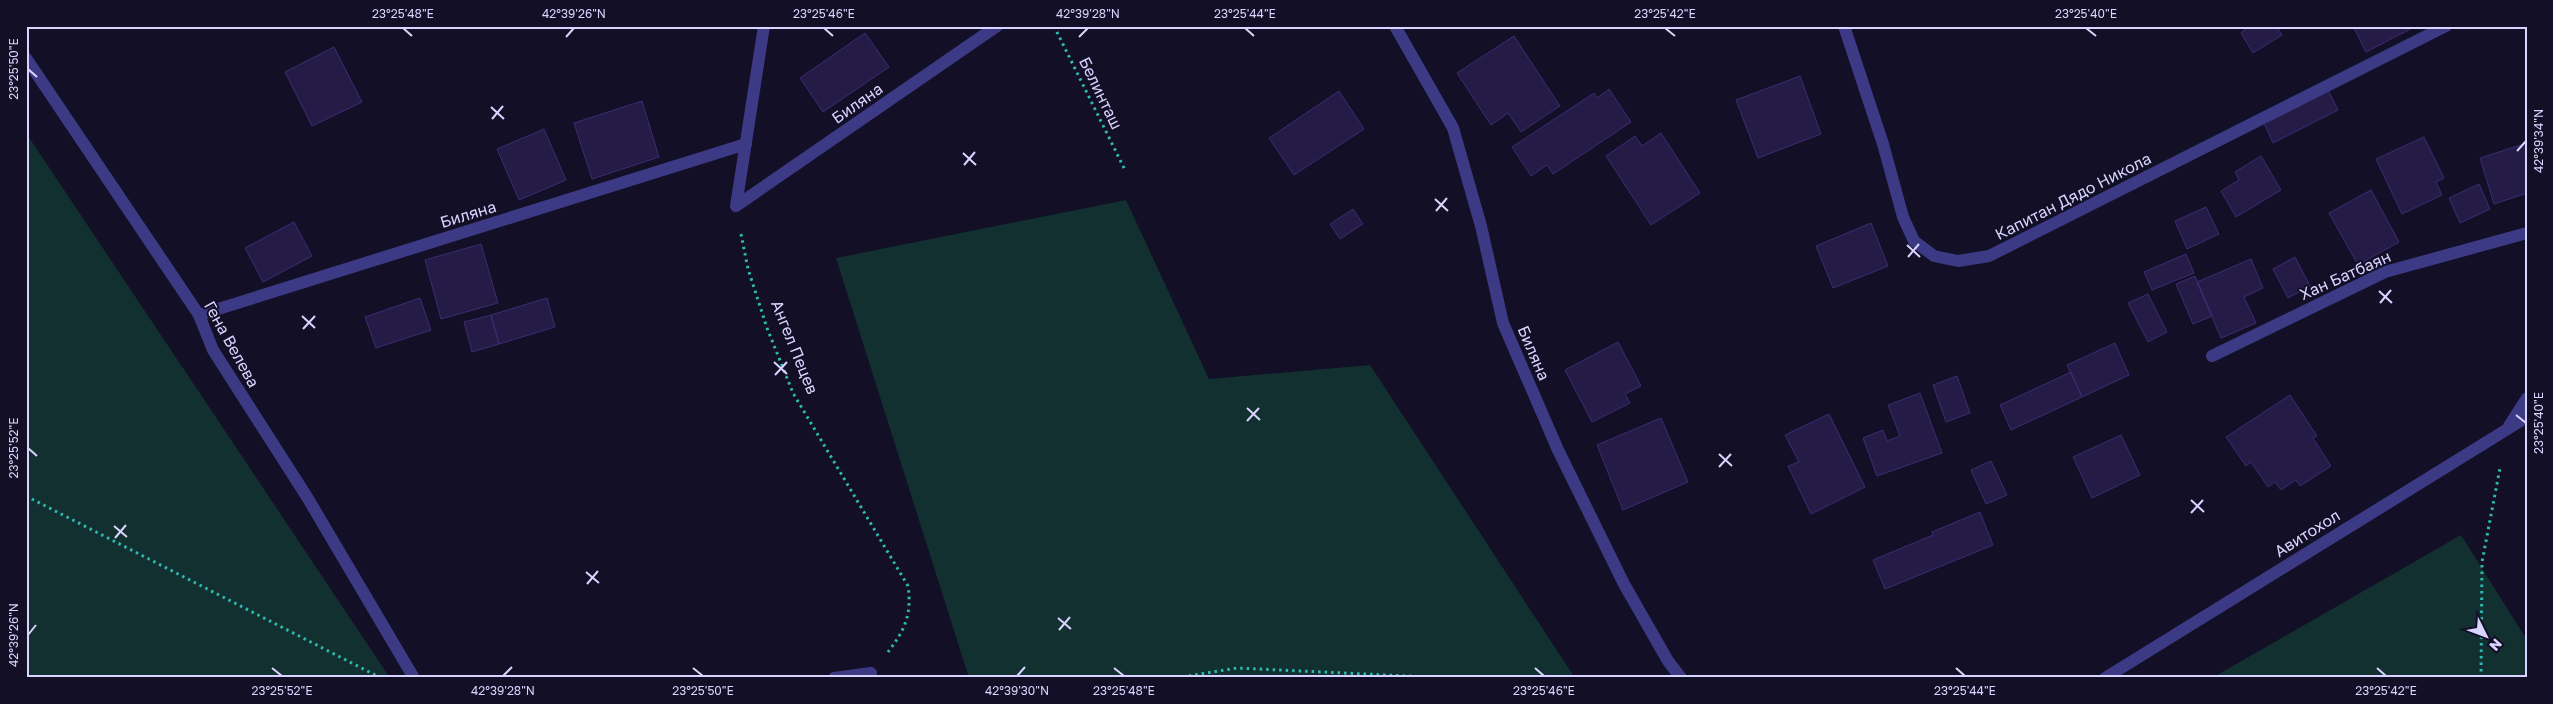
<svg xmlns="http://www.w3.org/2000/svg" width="2553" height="704" font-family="'Golos Text',sans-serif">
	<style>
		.green { fill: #12302f }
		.building { fill: #241b47; stroke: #3b2d73 }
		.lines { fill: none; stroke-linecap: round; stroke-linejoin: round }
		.path { stroke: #2fb8b0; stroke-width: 3; stroke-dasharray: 2.5 4; stroke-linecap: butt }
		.lane { stroke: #3d3a85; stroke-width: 12 }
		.street { stroke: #3d3a85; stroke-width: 12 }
		.ticks { fill: none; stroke: #d9d4ff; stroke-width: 2 }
		.labels { text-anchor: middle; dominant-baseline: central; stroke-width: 4; stroke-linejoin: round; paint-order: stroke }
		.street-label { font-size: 16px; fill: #d9d4ff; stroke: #130f26 }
		.neatline { fill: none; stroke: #d9d4ff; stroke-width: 2 }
		.ticks-label { font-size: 12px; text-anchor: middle; fill: #d9d4ff }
	</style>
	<rect width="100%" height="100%" fill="#130f26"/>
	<!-- green -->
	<path class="green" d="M26 133 390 678H26Z
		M1126 200 1209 379 1370 365 1575 678H969L836 258Z
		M2461 535 2527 640V678H2212Z"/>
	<!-- building -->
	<path class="building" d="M2243 26H2276L2282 35 2253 53 2241 33 2245 30Z
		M2353 26H2416L2366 52Z
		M865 33 889 67 823 112 800 78Z
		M1514 36 1560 106 1521 132 1508 113 1491 125 1457 73Z
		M334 47 362 102 312 126 285 72Z
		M1800 76 1821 134 1758 158 1736 100Z
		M1609 89 1631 122 1553 174 1547 165 1531 176 1512 147 1594 93 1597 98Z
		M2328 90 2338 110 2273 143 2264 123Z
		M1339 91 1364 129 1294 175 1269 138Z
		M642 101 659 157 592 179 574 123Z
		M544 129 566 180 519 200 497 149Z
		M1661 133 1700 193 1651 225 1606 156 1635 136 1642 146Z
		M2424 137 2444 178 2436 182 2442 195 2402 214 2376 159Z
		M2527 143V193L2494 204 2480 158Z
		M2261 156 2281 190 2236 217 2221 191 2239 180 2235 172Z
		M2479 184 2490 209 2460 223 2449 198Z
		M2371 190 2399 242 2358 265 2329 213Z
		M2206 207 2219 234 2187 249 2175 221Z
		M1353 209 1363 224 1340 239 1330 224Z
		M294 222 312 256 263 282 245 248Z
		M1871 223 1888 266 1833 288 1816 246Z
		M481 244 498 303 441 319 425 260Z
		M2186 254 2194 273 2152 290 2144 272Z
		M2295 257 2310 286 2288 298 2273 269Z
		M2251 259 2263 288 2244 297 2256 323 2221 338 2197 282Z
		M2195 276 2212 316 2193 324 2176 284Z
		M2148 294 2167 332 2148 342 2128 303Z
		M420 298 431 330 376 348 365 317Z
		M547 298 555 327 499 344 491 315Z
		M491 315 499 344 472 352 464 322Z
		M1618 342 1641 386 1625 394 1630 403 1592 422 1565 370Z
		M2115 343 2129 375 2082 397 2067 365Z
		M2071 372 2082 397 2011 430 2000 405Z
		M1957 376 1970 413 1946 422 1933 385Z
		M1920 393 1942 453 1877 476 1863 438 1883 430 1887 441 1900 436 1888 405Z
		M2290 395 2317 436 2313 438 2331 466 2300 486 2296 480 2281 490 2275 482 2268 487 2251 462 2246 466 2226 437Z
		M1829 414 1865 487 1811 514 1788 466 1799 462 1785 435Z
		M1661 418 1688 482 1623 510 1597 445Z
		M2121 435 2140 475 2092 498 2073 457Z
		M1991 461 2007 495 1986 504 1971 470Z
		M1980 512 1993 545 1885 589 1873 560 1933 535 1932 532Z"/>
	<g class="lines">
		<!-- path -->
		<path class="path" d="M1054 26 1125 170
			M741 234 748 269 767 328 793 393 908 586C912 614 905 630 888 652
			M26 496 379 677
			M1176 678 1237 668 1450 678
			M2481 678 2482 562 2500 468"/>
		<!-- lane -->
		<path class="lane" d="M199 315 746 144"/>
		<!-- street -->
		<path class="street" d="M1395 26 1453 128 1481 226 1503 323 1558 450 1624 584 1668 661 1681 678
			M1844 26 1883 144 1903 217 1914 241 1934 256 1958 261 1989 256 2446 26
			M26 58 199 315 213 350 307 497 414 678
			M736 206 997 26
			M736 206 764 26
			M2212 356 2385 272 2527 233
			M2509 426 2527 398
			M834 678 871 673
			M2105 678 2527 417"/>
	</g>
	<!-- ticks -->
	<path class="ticks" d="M403 28 412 36M824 28 833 36M1245 28 1254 36M1665 28 1675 36M2086 28 2096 36M566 37 574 28M1079 37 1088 28M28 69 37 77M491 107 504 119M492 119 503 106M2517 151 2526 141M963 153 976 165M964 165 975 152M1435 199 1448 211M1436 211 1447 198M1907 245 1920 257M1908 257 1919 244M2379 291 2392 303M2380 303 2391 290M302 316 315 328M303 329 315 316M774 362 787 374M775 375 787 362M1247 408 1260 420M2516 415 2526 423M1247 421 1259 408M28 448 37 456M1719 454 1732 466M1719 467 1731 454M2191 500 2204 512M2191 513 2203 500M114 526 127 537M115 538 126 525M586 572 599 583M587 584 598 571M1058 618 1071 629M1059 630 1070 617M28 635 36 625M272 668 282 676M693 668 703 676M1114 668 1124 676M1535 668 1544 676M1956 668 1965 676M2377 668 2386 676M503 676 512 667M1017 676 1025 667"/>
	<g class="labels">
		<!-- street labels -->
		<g class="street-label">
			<text transform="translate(1101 93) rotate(64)">Белинташ</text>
			<text transform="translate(857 103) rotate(-35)">Биляна</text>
			<text transform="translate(2073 196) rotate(-27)">Капитан Дядо Никола</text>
			<text transform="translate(468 214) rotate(-17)">Биляна</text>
			<text transform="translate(2345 275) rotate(-24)">Хан Батбаян</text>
			<text transform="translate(232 344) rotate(61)">Гена Велева</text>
			<text transform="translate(795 347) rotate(68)">Ангел Пецев</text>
			<text transform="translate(1534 353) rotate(67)">Биляна</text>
			<text transform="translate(2307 533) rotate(-32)">Авитохол</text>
		</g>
	</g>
	<!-- border -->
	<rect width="2553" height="704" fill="none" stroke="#130f26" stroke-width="55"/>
	<!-- north arrow -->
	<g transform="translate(2486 636) rotate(132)" stroke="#130f26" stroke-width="4" paint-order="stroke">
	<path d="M0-4L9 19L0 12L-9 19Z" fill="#d9d4ff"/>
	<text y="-8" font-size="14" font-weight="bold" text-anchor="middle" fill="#d9d4ff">N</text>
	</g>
	<rect x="28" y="28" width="2498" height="648" class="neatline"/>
	<g class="ticks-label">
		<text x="403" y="18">23°25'48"E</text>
		<text x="574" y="18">42°39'26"N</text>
		<text x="824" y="18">23°25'46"E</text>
		<text x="1088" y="18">42°39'28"N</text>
		<text x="1245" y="18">23°25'44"E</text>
		<text x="1665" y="18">23°25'42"E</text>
		<text x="2086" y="18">23°25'40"E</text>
		<text transform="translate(14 69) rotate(-90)" y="4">23°25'50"E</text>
		<text transform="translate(2539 141) rotate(-90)" y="4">42°39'34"N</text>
		<text transform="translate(2539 423) rotate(-90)" y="4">23°25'40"E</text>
		<text transform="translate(14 448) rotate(-90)" y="4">23°25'52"E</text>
		<text transform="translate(14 635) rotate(-90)" y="4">42°39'26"N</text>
		<text x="282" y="695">23°25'52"E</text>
		<text x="503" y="695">42°39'28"N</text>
		<text x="703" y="695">23°25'50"E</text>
		<text x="1017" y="695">42°39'30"N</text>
		<text x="1124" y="695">23°25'48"E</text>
		<text x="1544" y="695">23°25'46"E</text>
		<text x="1965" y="695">23°25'44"E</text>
		<text x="2386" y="695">23°25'42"E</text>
	</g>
</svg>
